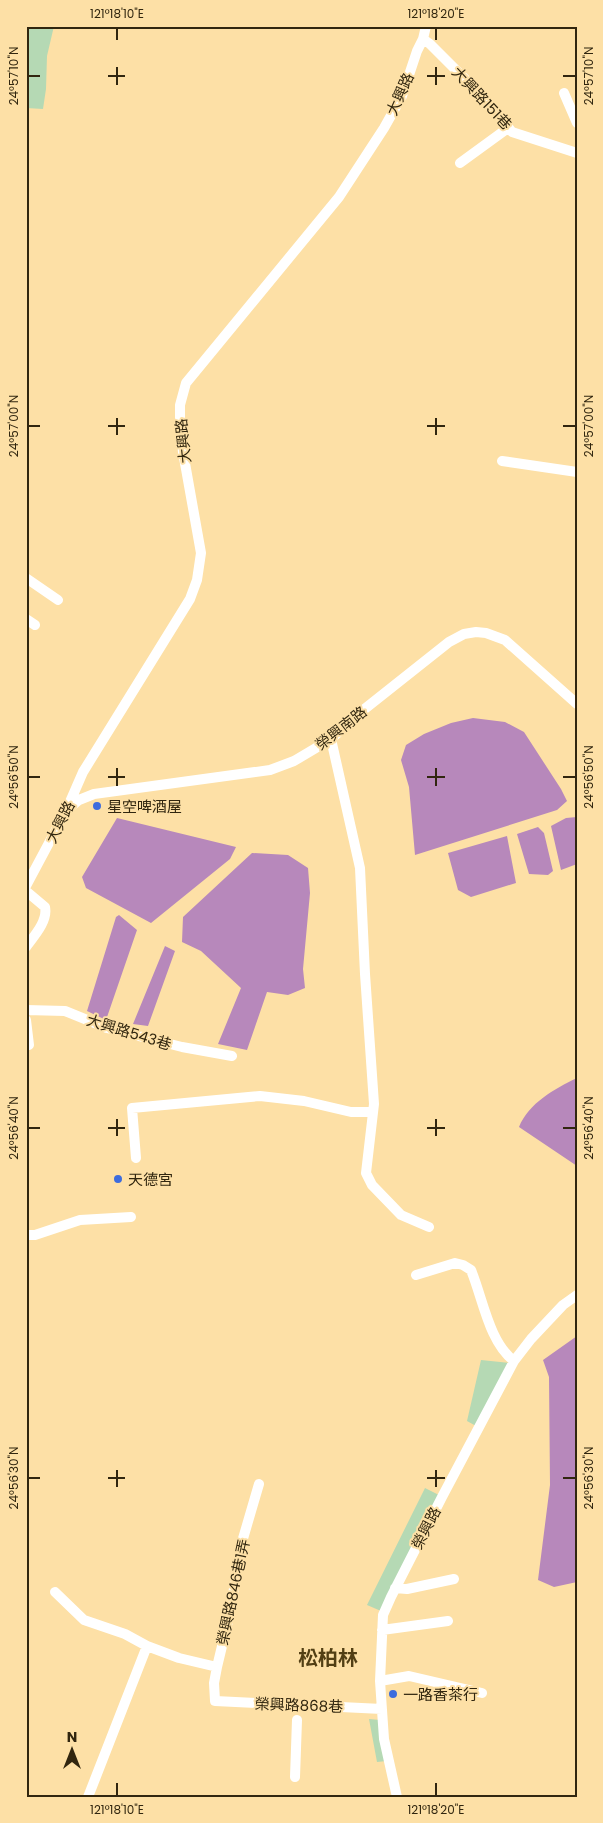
<svg xmlns="http://www.w3.org/2000/svg" width="603" height="1823" font-family="Poppins,'Noto Sans TC',sans-serif">
	<style>
		.green { fill: #b5d9b4 }
		.water { fill: #b788bb }
		.lines { fill: none; stroke-linecap: round; stroke-linejoin: round }
		.minor { stroke: #fff; stroke-width: 10 }
		.ticks { fill: none; stroke: #31260f; stroke-width: 2 }
		.poi-dot { fill: #3d6cdd; stroke: #fde0a6; stroke-width: 2 }
		.labels { text-anchor: middle; dominant-baseline: central; stroke-width: 4; stroke-linejoin: round; paint-order: stroke }
		.street-label { font-size: 15px; fill: #31260f; stroke: #fde0a6 }
		.poi-label { font-size: 15px; fill: #31260f; stroke: #fde0a6; text-anchor: start }
		.district-label { font-size: 20px; font-weight: bold; fill: #523f14; stroke: #fde0a6 }
		.neatline { fill: none; stroke: #31260f; stroke-width: 2 }
		.ticks-label { font-size: 12px; text-anchor: middle; fill: #31260f }
	</style>
	<rect width="100%" height="100%" fill="#fde0a6"/>
	<!-- green -->
	<path class="green" d="M26 26H54L47 56 46 89 43 109 26 108Z
		M481 1360 511 1363 476 1426 467 1421Z
		M425 1488 439 1495 381 1611 367 1605Z
		M369 1719 380 1720 387 1761 377 1762Z"/>
	<!-- water -->
	<path class="water" d="M473 718 505 722 524 732 561 789 567 801 557 810 415 855 409 787 401 760 406 745 424 734 451 723Z
		M577 817V864L561 870 551 826 566 818Z
		M117 818 236 847 230 859 151 923 86 888 82 877Z
		M538 827 544 833 553 871 548 875 529 874 517 834Z
		M507 836 516 883 471 897 458 890 448 853Z
		M252 853 288 855 308 868 310 893 303 969 305 988 288 995 267 992 247 1050 218 1044 241 988 201 951 182 942 183 917Z
		M119 915 137 930 106 1020 87 1011 116 917Z
		M165 946 175 951 148 1026 133 1024Z
		M577 1078V1166L519 1127C529 1103 554 1089 577 1078Z
		M577 1336V1582L554 1587 538 1580 550 1485 549 1377 543 1360Z"/>
	<g class="lines">
		<!-- minor -->
		<path class="minor" d="M423 39 430 44 489 103 512 132 577 153
			M564 93 577 123
			M460 163 508 128
			M502 461 577 472
			M26 578 58 600
			M26 619 35 625
			M331 739 360 868 365 974 374 1104 366 1173 372 1185 401 1215 429 1227
			M67 810 79 800 94 794 270 770 294 761 331 739 357 715 449 642 464 634 476 632 486 633 505 640 577 704
			M26 886 66 811 83 772 190 599 197 580 201 553 183 452 180 423V405L186 383 339 197 384 128 402 96 417 51 423 39 426 26
			M26 891 45 907C48 921 34 936 26 947
			M26 1010 65 1011 107 1028 182 1047 232 1056
			M26 1020 29 1045
			M136 1158 132 1108 260 1096 304 1101 351 1112H373
			M26 1235H35L80 1220 131 1217
			M416 1275 455 1263 463 1265 471 1270C483 1299 489 1342 514 1361
			M259 1484 242 1542 229 1617 217 1667 214 1683 215 1701 382 1709
			M395 1588 407 1589 454 1579
			M55 1592 84 1620 125 1634 147 1646 179 1658 217 1667
			M382 1630 448 1621
			M380 1681 409 1676 482 1693
			M295 1777 297 1720
			M88 1797 147 1646
			M397 1797 384 1739 380 1681 383 1615 391 1597 442 1497 514 1361 531 1339 563 1305 577 1295"/>
	</g>
	<!-- ticks -->
	<path class="ticks" d="M117 28V40M436 28V40M117 67V85M436 67V85M28 76H40M108 76H125M427 76H445M563 76H576M117 418V435M436 418V435M28 426H40M108 426H125M427 426H445M563 426H576M117 768V786M436 768V786M28 777H40M108 777H125M427 777H445M563 777H576M117 1119V1136M436 1119V1136M28 1128H40M108 1128H125M427 1128H445M563 1128H576M117 1470V1487M436 1470V1487M28 1478H40M108 1478H125M427 1478H445M563 1478H576M117 1783V1796M436 1783V1796"/>
	<!-- markers -->
	<g class="poi-dot">
		<circle cx="97" cy="806" r="5"/>
		<circle cx="118" cy="1179" r="5"/>
		<circle cx="393" cy="1694" r="5"/>
	</g>
	<g class="labels">
		<!-- street labels -->
		<g class="street-label">
			<text transform="translate(400 94) rotate(-66)">大興路</text>
			<text transform="translate(482 98) rotate(47)">大興路151巷</text>
			<text transform="translate(183 441) rotate(-96)">大興路</text>
			<text transform="translate(341 728) rotate(-38)">榮興南路</text>
			<text transform="translate(60 822) rotate(-63)">大興路</text>
			<text transform="translate(129 1032) rotate(17)">大興路543巷</text>
			<text transform="translate(426 1528) rotate(-63)">榮興路</text>
			<text transform="translate(233 1592) rotate(-78)">榮興路846巷1弄</text>
			<text transform="translate(299 1705) rotate(2)">榮興路868巷</text>
		</g>
		<!-- poi labels -->
		<g class="poi-label">
			<text x="107" y="806">星空啤酒屋</text>
			<text x="128" y="1179">天德宮</text>
			<text x="403" y="1694">一路香茶行</text>
		</g>
		<!-- district labels -->
		<g class="district-label">
			<text x="328" y="1658">松柏林</text>
		</g>
	</g>
	<!-- border -->
	<rect width="603" height="1823" fill="none" stroke="#fde0a6" stroke-width="55"/>
	<!-- north arrow -->
	<g transform="translate(72 1750)" stroke="#fde0a6" stroke-width="4" paint-order="stroke">
	<path d="M0-4L9 19L0 12L-9 19Z" fill="#31260f"/>
	<text y="-8" font-size="14" font-weight="bold" text-anchor="middle" fill="#31260f">N</text>
	</g>
	<rect x="28" y="28" width="548" height="1768" class="neatline"/>
	<g class="ticks-label">
		<text x="117" y="18">121°18'10"E</text>
		<text x="436" y="18">121°18'20"E</text>
		<text transform="translate(14 76) rotate(-90)" y="4">24°57'10"N</text>
		<text transform="translate(589 76) rotate(-90)" y="4">24°57'10"N</text>
		<text transform="translate(14 426) rotate(-90)" y="4">24°57'00"N</text>
		<text transform="translate(589 426) rotate(-90)" y="4">24°57'00"N</text>
		<text transform="translate(14 777) rotate(-90)" y="4">24°56'50"N</text>
		<text transform="translate(589 777) rotate(-90)" y="4">24°56'50"N</text>
		<text transform="translate(14 1128) rotate(-90)" y="4">24°56'40"N</text>
		<text transform="translate(589 1128) rotate(-90)" y="4">24°56'40"N</text>
		<text transform="translate(14 1478) rotate(-90)" y="4">24°56'30"N</text>
		<text transform="translate(589 1478) rotate(-90)" y="4">24°56'30"N</text>
		<text x="117" y="1814">121°18'10"E</text>
		<text x="436" y="1814">121°18'20"E</text>
	</g>
</svg>
